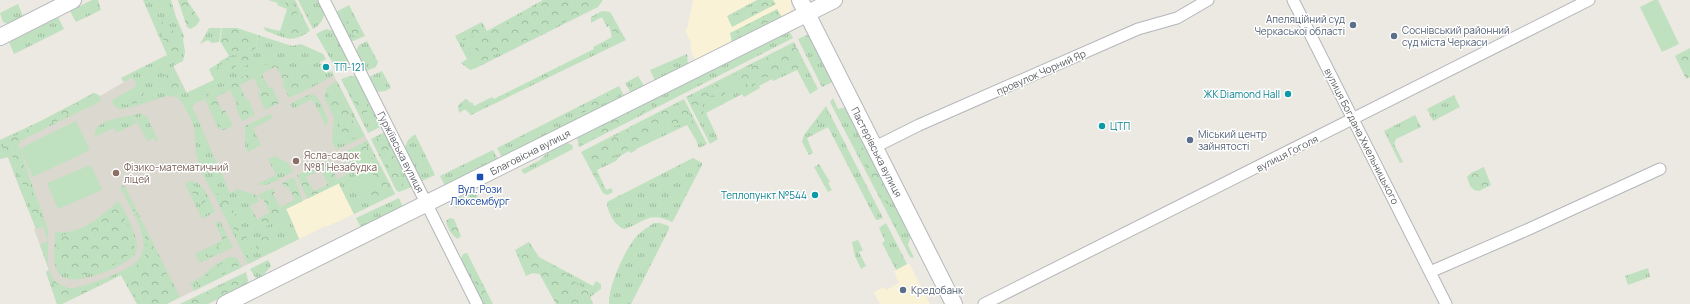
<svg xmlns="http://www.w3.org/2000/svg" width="1690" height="304" font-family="Manrope,sans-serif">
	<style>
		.commercial { fill: #faf2d6 }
		.education { fill: #dbd8cf }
		.grass { fill: url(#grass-tufts); fill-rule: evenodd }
		.forest { fill: url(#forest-crowns) }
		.pitch { fill: #bfe1bf }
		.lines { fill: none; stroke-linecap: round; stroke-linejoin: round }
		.street-casing { stroke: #b3b6ba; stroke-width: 13 }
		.secondary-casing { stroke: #b4b7bc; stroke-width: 18 }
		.street { stroke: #fff; stroke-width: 11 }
		.secondary { stroke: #fff; stroke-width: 16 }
		.service-dot { fill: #5c6f8a; stroke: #fff; stroke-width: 1.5 }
		.culture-dot { fill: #0f9aa8; stroke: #fff; stroke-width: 1.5 }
		.education-dot { fill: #8d6e63; stroke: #fff; stroke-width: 1.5 }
		.transit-dot { fill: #1a4fb4; stroke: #fff; stroke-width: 1.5 }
		.labels { text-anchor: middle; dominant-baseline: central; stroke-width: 3; stroke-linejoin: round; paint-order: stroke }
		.service-label { font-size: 10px; fill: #4e5e75; stroke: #fff; text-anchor: start }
		.culture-label { font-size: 10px; fill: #0d838f; stroke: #fff; text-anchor: start }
		.street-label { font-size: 10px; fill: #595d60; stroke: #fff }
		.education-label { font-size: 10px; fill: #785e54; stroke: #fff; text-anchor: start }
		.transit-label { font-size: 10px; fill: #164399; stroke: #fff }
	</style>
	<defs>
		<pattern id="grass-tufts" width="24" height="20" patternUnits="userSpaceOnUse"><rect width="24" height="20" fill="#bfe1bf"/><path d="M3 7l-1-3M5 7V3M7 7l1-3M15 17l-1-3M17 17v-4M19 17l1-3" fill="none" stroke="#9eba9f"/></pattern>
		<pattern id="forest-crowns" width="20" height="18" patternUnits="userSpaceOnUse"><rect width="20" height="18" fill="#bfe1bf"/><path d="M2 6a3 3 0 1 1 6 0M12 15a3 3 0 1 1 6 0" fill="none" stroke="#9eba9f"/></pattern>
	</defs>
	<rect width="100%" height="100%" fill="#ebe9e1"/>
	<!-- commercial -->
	<path class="commercial" d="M693 0H791L792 8 789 14 695 61 690 48 691 43 685 30 687 29Z
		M339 183 354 214 326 227 325 226 299 239 286 209Z
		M909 263 923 291 922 292 924 296 926 295 930 304H880L874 292 884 287 886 290 899 283 894 271Z"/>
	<!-- education -->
	<path class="education" d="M274 52 324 75 332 72 395 194 354 214 339 183 312 196 286 209 299 239 167 304H137L121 275 62 304H57L46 272 49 270 34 229 36 228 20 189 8 157 0 159V140L39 122 94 93 100 96 124 82 121 78 168 55 187 93Z"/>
	<!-- grass -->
	<path class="grass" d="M92 0H98L101 10 76 22 70 11Z
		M143 0H171L176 17 184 36 183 40 185 51 183 61 173 66 186 93 214 80 209 69 219 63V62L229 56 256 48 258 35 292 46 301 44 323 54 326 59 320 62 326 73 332 71 334 75 314 86 304 67 287 75 278 59 206 95 223 130 218 128 205 99 195 103 192 106 230 193 237 189 256 195 259 201 250 206 257 219 260 218 264 227 289 215 299 239 248 264 218 203 202 173 196 154 194 128 191 119 182 102 177 97 167 96 132 107 120 109 114 106 112 100 137 86 132 77 124 82 121 78 167 55Z
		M268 0H295L310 31C290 44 287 38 266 31L263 27 280 31 287 9 277 5 278 3Z
		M298 0H319L325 12C323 20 320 25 313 29Z
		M543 0H603L598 7 476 68 470 70 461 63 467 59 455 36 482 22 487 31Z
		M757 0H773L776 4 732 27 727 16Z
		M18 4 23 16 8 24 3 22 0 13Z
		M349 5 365 36 353 41H351L336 12Z
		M777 9 782 17 732 43 730 33Z
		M602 11 610 12 626 40 471 115 465 109 459 113 458 106 465 99 468 100 470 103 472 102 474 106 492 97 494 99 594 49 593 47 612 37 609 26 607 27 602 17 591 23V17Z
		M58 17 64 29 14 54 9 42Z
		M209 28H221L219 42 212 43 208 40 200 44Z
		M326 29 334 31 349 59 348 64 338 72 316 34Z
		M789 31 793 38 579 147 577 137Z
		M809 34 833 82 822 87 798 39Z
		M367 41 378 62 376 67 366 71 356 51 359 45Z
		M794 42 818 89 810 94 797 70 773 81 772 79 759 86 760 88 744 97 742 94 706 113 718 139 710 144 686 97Z
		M687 54 688 64 655 81 650 70Z
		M382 71 391 88 385 91 377 92 369 77Z
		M350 76 358 77 382 126 368 133 341 79Z
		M638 76 644 86 631 93 625 83Z
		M337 81 365 136 336 150 332 141 334 117 324 97 327 88ZM338 88 358 131 344 137 339 122Z
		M619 86 624 96 502 157 497 148Z
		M94 93 99 95 101 101 22 140 18 145 47 227C51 243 43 264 53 278 56 283 63 286 68 288 80 290 127 271 136 262 140 259 142 254 143 249 146 231 128 203 120 187L124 185 180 297 167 304H137L121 275 62 304H57L46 272 49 270 40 245 48 241 43 227 36 229 20 189 8 157 0 159V140L39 122Z
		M310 94C321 95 324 112 328 120L326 126 312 99 293 109 290 104Z
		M1454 95 1460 107 1433 121 1427 109Z
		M833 98 838 109 846 107 911 235 908 245 914 258 910 257 830 102Z
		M684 99 707 144 699 148 696 140 687 125 636 149V150L631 153 629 151 620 156 616 161 597 170 606 190 611 188 613 192 607 195 603 193 581 152Z
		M826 106 883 218 878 220H876L828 127 807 138 813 153 809 155 802 142 804 135Z
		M140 113 147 117 158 140 156 142 154 138 147 141 134 115Z
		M270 114 273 118 253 128 261 145 248 152 245 146V126Z
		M133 115 137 123 116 133 114 128 95 137C91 121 122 117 133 115Z
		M1415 115 1421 127 1396 139 1394 144 1403 162 1400 163 1384 131Z
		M385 132 412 187 399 192 396 190 371 139Z
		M415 134 435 175 422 181 405 147 408 140Z
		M367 140 395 194 354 214 339 184 344 181 342 177 352 171 345 158 338 161 336 156 345 152 356 173 375 164 366 145 363 143Z
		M566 142 572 145 573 149 524 174 521 170 540 160 550 150Z
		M493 150 498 159 445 186 440 176Z
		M275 156 288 163 293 171C284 176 267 189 257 184L276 175 268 159Z
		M693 158 702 163V165L673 221 672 222C647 211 646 222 625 229 615 227 607 211 607 202Z
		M819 164 830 182 828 183 832 190 828 192 814 167Z
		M190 181C204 181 210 201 215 212L202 219 185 184Z
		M472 194 477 195 478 197 456 208 451 199Z
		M399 198 403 207 361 228 356 218Z
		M118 201C125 210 143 244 135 254 127 266 72 289 60 275 51 265 55 246 55 233L57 232C83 234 100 217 118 201Z
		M220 221 233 247 200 263 195 254 223 240 215 223Z
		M654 223H660L669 226V229L631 304H609C608 287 624 252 635 238 640 232 648 227 654 223Z
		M886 223 907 264 896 270 882 243 885 241 879 228Z
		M858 240 863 250 859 252 866 266 861 269 855 256 852 242Z
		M529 242 539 257 593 286 596 281 601 284V289L590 297 588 290 539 274 533 273 526 276 515 250Z
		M467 253 493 304H483L461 259 463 254Z
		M228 257 237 258 242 267 194 291 190 283 202 277 212 267Z
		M268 260 271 266 261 278 257 280 250 269Z
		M1648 268 1650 277 1628 285 1625 276Z
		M246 272 249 284 208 304H180Z"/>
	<!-- forest -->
	<path class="forest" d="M178 0H187L200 20 196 26 190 29 187 27Z
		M283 0H291L303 26V29L297 35 291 37 286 34 292 20 288 7Z
		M549 0H596L592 8 513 48 502 53 495 54 492 58 475 65 468 62 470 55 480 43V39L472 36 464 40 459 38 460 36C470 32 477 24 485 33L489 32Z
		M764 0H770L772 5C764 9 738 24 730 20V18L735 15Z
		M348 7 360 29 361 35 357 37 353 36 346 20 344 10Z
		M607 12 612 15 621 36 620 40 612 45 610 43 614 34 607 20 602 16 593 19 597 15Z
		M776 12H778V17L742 35 733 38V33Z
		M157 20 162 22 179 36 181 51 174 62C165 49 163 33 155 21Z
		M222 28H237L258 35 256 48 252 50 254 62 241 68 235 54 229 56 220 41Z
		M793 45 798 50 808 73 807 74 799 68 778 76 762 77 749 90 746 79 736 82 727 88 723 100 720 101 716 97 712 95C699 101 703 111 706 122L702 124 690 100 691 97Z
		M1690 48V77L1686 79 1675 56Z
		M232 57 234 58 237 64C234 71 222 76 215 74V70L227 59Z
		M278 59 287 75 304 67 314 86 289 98 282 82 284 81 276 66 262 74 269 88 272 87 279 103 265 110 258 94 261 92 254 78 240 85 246 100 248 99 255 115 242 121 235 105 237 104 230 90 216 97 222 111 225 110 233 126 223 130 213 113 214 111 206 95Z
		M566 67 477 110 472 111 460 109V107L465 102 475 107 499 98 547 74Z
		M171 73 177 78 181 88 179 90 167 89 161 85 163 77Z
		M356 87 368 107V110L365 116C358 111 352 100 351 92Z
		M338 88 355 126 361 132 355 138 340 144 338 138 342 132 327 93Z
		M141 89 147 100 127 105 120 103 121 100Z
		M614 91H619L620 94 613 99 571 118 578 110Z
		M94 94 96 95V99L89 105 19 139 16 142 41 218V223L39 224 34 216 13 157 3 151C3 138 10 138 19 134Z
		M683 102 699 133 701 142 686 121 678 126H664L658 128 641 142 621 152 596 168 595 171 604 188V190H602L586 159 584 153 667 109Z
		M652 103 653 105C643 114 593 141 580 143 581 135 642 105 652 103Z
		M827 111 832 124 822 122 807 134 820 116Z
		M381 136 384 137C392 151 402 170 403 187L401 190H398L374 140Z
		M855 141C869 149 883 184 889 199L890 203 889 206 880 195 856 148Z
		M363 143 366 144 375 164 358 172 347 151Z
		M328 160 337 179 342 177 344 181 307 199 297 175 314 167 317 172 306 177 314 191 328 184 321 170 318 171 316 166Z
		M376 165 387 183 388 193 373 202H368L367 197 376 184 372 171 373 167Z
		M1484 167 1491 185 1479 191 1474 190 1470 186 1467 177 1471 173Z
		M294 177 303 201 286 209 289 215 264 227 260 218 270 212 263 199 261 200 258 195 273 188 275 193 273 194 280 207 295 200 288 187 285 188 282 183Z
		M191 184C200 188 207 198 206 207L196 200 189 186Z
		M123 187 159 257 173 288 175 296 162 304H139L129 282V274C133 267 140 264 144 258 155 237 126 207 123 187Z
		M221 191 226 196 253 251V257L250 259 247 257 217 194Z
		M117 207 120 210C124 218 136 238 134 247 131 262 82 280 69 274 62 271 59 264 58 257 57 250 57 242 61 236 70 232 80 234 89 230 100 224 107 214 117 207Z
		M450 218 454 219 461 236 458 239C453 237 447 228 446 221Z
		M220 224 230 246 222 251 205 258 209 252 223 242 219 227Z
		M269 236 275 238 277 243 268 250 259 254 257 251 255 242 260 238Z
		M529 246 539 259 567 274 571 279 588 291 593 304H556L539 273 534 272H528L519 257 518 251 525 247Z
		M465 257 477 275 492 304H486L484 302 465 262Z
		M230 260 235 262 239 265 226 273 195 287V283L207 275 214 268Z
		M243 276 246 280 241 285 203 304H183Z
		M51 277C69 299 85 286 108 281 98 286 69 303 58 299Z"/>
	<!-- pitch -->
	<path class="pitch" d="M1654 0H1658L1679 44 1662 52 1640 7Z
		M76 121 90 150 33 177 19 149Z
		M91 165 102 190 58 209 47 183Z
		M367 171 374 184 356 192 350 178Z"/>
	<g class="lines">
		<!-- street casing -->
		<g class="street-casing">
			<path id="street" d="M324 0 477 304
				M1293 0 1446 304
				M875 147 919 125 1138 29 1177 18 1208 0
				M1430 272 1529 229 1660 169
				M984 304 1589 0"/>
		</g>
		<!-- secondary casing -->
		<g class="secondary-casing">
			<path id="secondary" d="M800 0 954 304
				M0 37 73 0
				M225 304 834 0"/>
		</g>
		<!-- street -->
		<use href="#street" class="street"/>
		<!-- secondary -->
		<use href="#secondary" class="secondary"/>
	</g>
	<!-- markers -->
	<g class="service-dot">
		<circle cx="1353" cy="25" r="4"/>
		<circle cx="1394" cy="36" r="4"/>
		<circle cx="1190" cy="140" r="4"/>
		<circle cx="903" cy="290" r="4"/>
	</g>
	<g class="culture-dot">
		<circle cx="326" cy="67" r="4"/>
		<circle cx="1288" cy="94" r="4"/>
		<circle cx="1102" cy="126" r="4"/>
		<circle cx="815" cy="195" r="4"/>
	</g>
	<g class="education-dot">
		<circle cx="296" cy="161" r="4"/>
		<circle cx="116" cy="173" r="4"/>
	</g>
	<rect class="transit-dot" x="476" y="173" width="8" height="8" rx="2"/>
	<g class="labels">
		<!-- service labels -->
		<g class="service-label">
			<text x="1345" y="19" text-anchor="end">Апеляційний суд<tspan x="1345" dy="12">Черкаської області</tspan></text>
			<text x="1402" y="30">Соснівський районний<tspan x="1402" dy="12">суд міста Черкаси</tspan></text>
			<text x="1198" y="134">Міський центр<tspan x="1198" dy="12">зайнятості</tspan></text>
			<text x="911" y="290">Кредобанк</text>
		</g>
		<!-- culture labels -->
		<g class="culture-label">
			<text x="334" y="67">ТП-121</text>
			<text x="1280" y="94" text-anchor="end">ЖК Diamond Hall</text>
			<text x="1110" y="126">ЦТП</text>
			<text x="807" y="195" text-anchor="end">Теплопункт №544</text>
		</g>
		<!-- street labels -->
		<g class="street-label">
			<text transform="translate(1041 72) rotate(-24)">провулок Чорний Яр</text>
			<text transform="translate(1362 136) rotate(63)">вулиця Богдана Хмельницького</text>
			<text transform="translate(401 152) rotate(63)">Гуржіївська вулиця</text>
			<text transform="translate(530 152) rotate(-27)">Благовісна вулиця</text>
			<text transform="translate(877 152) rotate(63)">Пастерівська вулиця</text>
			<text transform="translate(1287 153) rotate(-27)">вулиця Гоголя</text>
		</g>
		<!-- education labels -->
		<g class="education-label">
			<text x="304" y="155">Ясла-садок<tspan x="304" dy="12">№81 Незабудка</tspan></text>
			<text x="124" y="167">Фізико-математичний<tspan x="124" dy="12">ліцей</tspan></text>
		</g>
		<!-- transit labels -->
		<g class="transit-label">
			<text x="480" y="189">Вул. Рози<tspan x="480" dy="12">Люксембург</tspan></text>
		</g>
	</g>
</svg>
